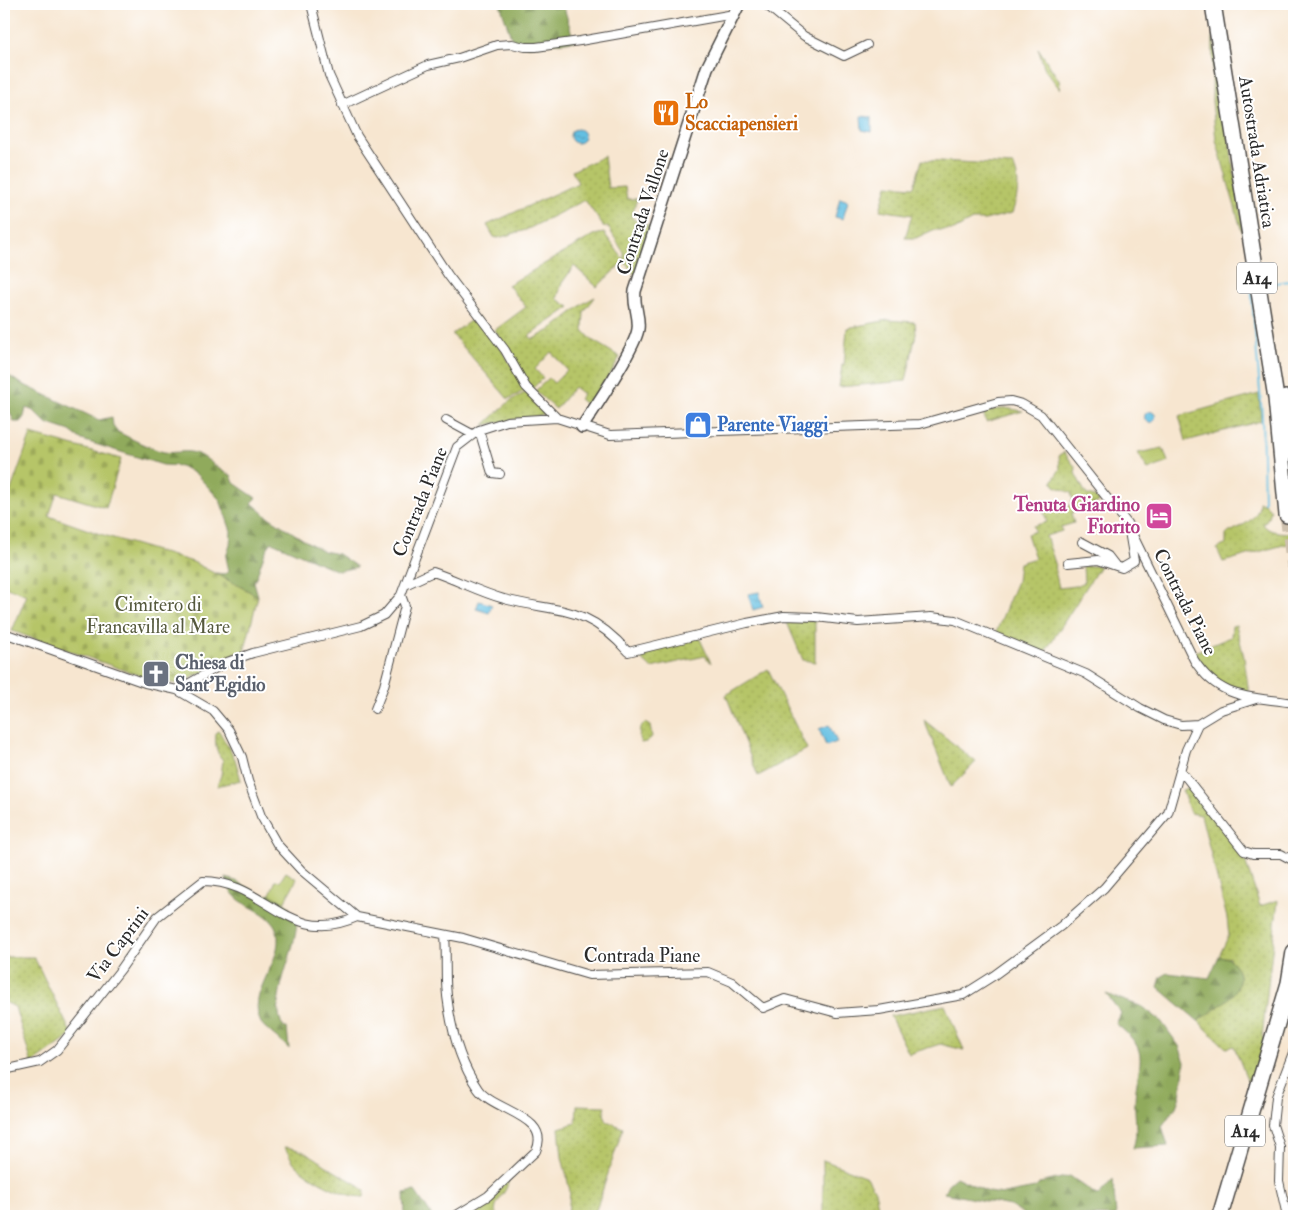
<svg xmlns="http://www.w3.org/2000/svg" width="1298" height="1220" font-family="'IM FELL Double Pica',serif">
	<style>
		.grass { fill: url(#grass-dots); stroke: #707849 }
		.forest { fill: url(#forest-firs); stroke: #5e6a44 }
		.cemetery { fill: url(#cemetery-stones); stroke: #707849 }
		.garden { fill: #b6c567; stroke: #707849 }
		.water { fill: url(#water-ripples); stroke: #487586 }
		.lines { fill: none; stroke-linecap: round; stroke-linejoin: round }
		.stream { stroke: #64bfe2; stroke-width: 2 }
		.highway-tunnel { stroke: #cec1af; stroke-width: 15; stroke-dasharray: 15 8; stroke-linecap: butt }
		.street-casing { stroke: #4a4744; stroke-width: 10 }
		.secondary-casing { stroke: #4a4744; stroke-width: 14 }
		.highway-casing { stroke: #4a4744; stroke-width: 18 }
		.street { stroke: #fff; stroke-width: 8 }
		.secondary { stroke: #fff; stroke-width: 11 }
		.highway { stroke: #fff; stroke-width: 15 }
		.labels { text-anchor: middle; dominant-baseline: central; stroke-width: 4; stroke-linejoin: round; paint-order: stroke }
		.shield { fill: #fff; stroke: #6b6b6b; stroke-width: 1 }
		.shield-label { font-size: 18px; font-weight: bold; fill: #2b2b2b }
		.food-label { font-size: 19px; font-weight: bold; fill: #c56008; stroke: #fff; text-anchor: start }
		.street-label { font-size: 19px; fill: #2b2b2b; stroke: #fff }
		.shop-label { font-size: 19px; font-weight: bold; fill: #366cbe; stroke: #fff; text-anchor: start }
		.hotel-label { font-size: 19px; font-weight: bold; fill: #b23c85; stroke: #fff; text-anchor: end }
		.park-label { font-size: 19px; fill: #55593d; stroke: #fff }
		.worship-label { font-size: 19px; font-weight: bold; fill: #5b616d; stroke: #fff; text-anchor: start }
	</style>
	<defs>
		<pattern id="grass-dots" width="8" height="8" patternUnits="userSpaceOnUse" patternTransform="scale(1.25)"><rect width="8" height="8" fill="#b6c567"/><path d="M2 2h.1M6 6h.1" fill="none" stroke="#9da95a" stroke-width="1.8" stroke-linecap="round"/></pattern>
		<pattern id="forest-firs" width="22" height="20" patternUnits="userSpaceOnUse" patternTransform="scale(1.25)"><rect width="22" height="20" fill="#90aa5c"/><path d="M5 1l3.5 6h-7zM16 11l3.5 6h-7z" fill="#768b4c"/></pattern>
		<pattern id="cemetery-stones" width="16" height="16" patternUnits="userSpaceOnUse" patternTransform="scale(1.25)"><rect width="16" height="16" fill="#b6c567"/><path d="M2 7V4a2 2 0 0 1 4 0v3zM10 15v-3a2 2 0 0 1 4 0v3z" fill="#9da95a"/></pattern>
		<pattern id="water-ripples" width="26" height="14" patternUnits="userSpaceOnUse" patternTransform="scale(1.25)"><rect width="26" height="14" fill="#64bfe2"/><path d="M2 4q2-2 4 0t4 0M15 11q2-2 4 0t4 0" fill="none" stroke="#539bb7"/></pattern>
	</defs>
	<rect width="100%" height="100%" fill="#fff"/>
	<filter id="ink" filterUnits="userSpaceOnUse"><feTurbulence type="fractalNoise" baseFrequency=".02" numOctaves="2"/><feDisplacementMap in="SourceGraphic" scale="10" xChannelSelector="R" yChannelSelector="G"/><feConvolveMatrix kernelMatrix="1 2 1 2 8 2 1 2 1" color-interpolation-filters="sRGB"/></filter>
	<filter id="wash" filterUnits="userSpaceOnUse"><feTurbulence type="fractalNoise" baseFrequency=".0096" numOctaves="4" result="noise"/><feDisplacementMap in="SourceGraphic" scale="20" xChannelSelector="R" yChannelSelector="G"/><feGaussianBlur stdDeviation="1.12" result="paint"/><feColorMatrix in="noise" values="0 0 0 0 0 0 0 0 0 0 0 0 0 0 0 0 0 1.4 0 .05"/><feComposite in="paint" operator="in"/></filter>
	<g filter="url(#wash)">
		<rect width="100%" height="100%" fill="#f7e6d0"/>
		<!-- grass -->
		<path class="grass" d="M1213 35 1243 227 1242 232 1216 140 1212 101Z
			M1038 48 1059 80 1060 89 1045 70Z
			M604 156 608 188 625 187 627 199H637L631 217 639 223 654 227 638 279 624 261 597 287 574 266 562 283 557 299 570 307 529 336 533 339 550 330 584 303 595 297 584 312 583 330 592 340 620 357 591 409 579 399 583 394 574 387 556 409 535 391 549 378 554 383 567 370 551 352 535 369 543 378 532 389 495 330 526 307 508 285 594 235 604 233 624 260V253L608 227 603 226 585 200 526 230 498 238 494 237 487 225 578 183 572 171Z
			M922 160 1013 165C1021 181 1018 196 1012 213L985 220H972L954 230H933L916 238H905L912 215 880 210 887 185 914 187Z
			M477 316 499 345 526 390 508 399 452 334Z
			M888 320 915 322 916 334 906 381 839 387 842 365H844L847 328Z
			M527 392 548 412 547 414 484 425 511 400Z
			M1259 394 1261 421 1186 441 1179 416Z
			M1005 408 1023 411 986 422 983 412Z
			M1064 452 1076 468 1075 473 1086 494 1097 498 1099 502 1071 513 1074 523 1061 527 1062 531 1046 536 1056 566H1054L1059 588 1076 586 1084 582 1083 566H1100L1043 655 995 635 1017 581 1019 563 1035 558 1027 534 1035 531 1033 526 1047 522 1042 506 1044 502 1060 512 1067 509 1073 500 1071 493 1055 486 1052 482 1060 469 1059 455Z
			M1259 502 1264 503 1271 510 1269 517 1263 524C1269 534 1284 532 1294 533V542L1223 562 1217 549 1226 544V534C1239 527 1261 519 1259 502Z
			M786 620H815V662L803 660Z
			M1236 625 1244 657 1249 694C1224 688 1207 675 1195 652L1231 637 1232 626Z
			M699 637 711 663 705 656 651 668 634 652Z
			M768 669 807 749 758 776 726 695Z
			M924 720 976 762 951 787Z
			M645 723 650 726 652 737 646 742 641 743 639 738 640 727Z
			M219 731 235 759 241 780 217 786 221 775 223 760C215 752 215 742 216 732Z
			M1190 787 1243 854 1260 906 1278 900 1262 1037 1266 1040 1252 1092 1234 1046 1226 1048 1198 1021 1205 1015 1230 958 1219 956 1229 935 1227 918 1201 815 1190 813 1182 790Z
			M4 957H34L72 1035 32 1064 15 1007 5 1002Z
			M945 1005 964 1050 940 1044 909 1054 890 1016Z
			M577 1105 606 1106 604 1114 607 1121 623 1128 594 1216H568L570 1191 562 1157 559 1128 576 1123Z
			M284 1147C310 1150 316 1160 336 1172 347 1179 356 1182 365 1191L364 1197C346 1198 307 1177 295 1164 291 1159 288 1152 284 1147Z
			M823 1160 867 1177 875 1191 880 1216H823Z
			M508 1181C508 1194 490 1203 497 1216H472L477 1207Z"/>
		<!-- forest -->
		<path class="forest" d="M500 4H563L574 41 529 46 513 42Z
			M4 373 20 383 99 420 112 417 113 426 118 432C130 438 151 449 164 452 176 454 186 449 198 454 210 459 218 471 231 475L234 483 256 498 252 503 267 516 304 540 323 551 338 554 357 567 338 571 272 542C262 553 261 568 254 582L258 596 215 573 226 574 229 571 226 557 230 545 231 531 220 500 197 475 181 466 163 465 82 440 70 431 46 423 34 411 26 408 24 417 20 422H14L4 397Z
			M226 878 236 881 264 896 270 894 290 907 288 913 297 919C297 954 266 999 284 1028H287L289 1049C283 1042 264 1028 261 1023 245 992 285 962 277 931 269 905 231 910 226 878Z
			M1219 956C1229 958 1232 960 1237 969 1249 992 1212 1010 1198 1021L1158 987 1161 977 1168 973 1209 978Z
			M1106 994 1143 1007 1161 1021 1179 1046 1185 1062 1180 1096 1176 1107 1162 1126 1168 1146 1133 1148C1139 1131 1134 1117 1135 1101 1136 1063 1154 1053 1116 1024L1121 1013Z
			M1070 1176 1098 1196 1113 1179 1116 1216H1026L1010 1206 944 1193 948 1184 956 1177 988 1192 1004 1194 1035 1188 1040 1183Z
			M415 1191 432 1216H405L404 1193Z
			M327 1209 334 1216H311L319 1210Z"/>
		<!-- cemetery -->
		<path class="cemetery" d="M31 434 121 459 106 508 57 493 49 516 100 534 193 562 258 596 244 653 178 684 141 676 12 631 27 595 4 586V509Z"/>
		<!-- garden -->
		<path class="garden" d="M1163 448 1168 462 1148 470 1138 453Z
			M286 872 297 879 284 902 270 894 276 880 280 881Z"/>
		<!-- water -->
		<path class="water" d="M861 116 872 117V132L862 130Z
			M570 136a7 7 0 1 1 14 0a7 7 0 1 1-14 0Z
			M840 198 848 201 843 219 835 217Z
			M1144.5 417a5.5 5.5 0 1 1 11 0a5.5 5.5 0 1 1-11 0Z
			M759 592 763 607 753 610 748 594Z
			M479 601 492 605 489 613 476 609Z
			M829 725 837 742 826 746 819 729Z"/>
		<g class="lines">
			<!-- stream -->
			<path class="stream" d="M1263 285 1289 281 1294 278
				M1251 286 1262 415 1264 502"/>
		</g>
	</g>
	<g filter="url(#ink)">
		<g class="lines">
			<!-- highway-tunnel -->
			<path class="highway-tunnel" d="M1287 515 1294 567"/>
			<!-- street casing -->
			<g class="street-casing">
				<path id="street" d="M311 4 329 75 357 136 448 275 505 350 526 387 557 418
					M765 4 804 36 844 56 867 45
					M342 105 428 65 459 58 497 45 512 44 525 47H536L580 41 734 14
					M446 420 472 434
					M479 430 492 473 500 474
					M1082 542 1108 556 1115 565
					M1068 563 1098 560 1122 568 1134 561 1130 537
					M405 585 433 572C457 580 479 592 504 599 559 613 586 604 628 652L747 623 784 616 816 617 858 622 931 617 955 620 1086 674 1140 708 1164 720 1181 725 1198 724
					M4 633 145 683 177 690 213 711 229 730 242 757 248 781 261 816 277 844 301 870 357 917 463 938 589 975 708 972 732 982 763 1008 785 999 837 1013 879 1010 963 995 993 976 1061 926 1104 888 1168 813 1186 750 1198 724 1221 710 1256 699
					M177 690 227 662 253 653 361 626 384 615 401 595 457 447 479 430 507 421 557 418 610 435 920 424 998 402 1011 401 1022 404 1041 415 1127 523 1194 660C1220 701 1252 696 1294 703
					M375 709 384 686 405 606 401 595
					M1181 771 1244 851 1253 854H1281L1294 861
					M445 935C447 958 444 981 448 1003 452 1033 461 1064 478 1089 493 1111 552 1116 536 1151L488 1196 455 1216
					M4 1070 40 1062 57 1050 121 969 157 917 203 881C267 881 288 948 357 917
					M1287 1216 1279 1181 1280 1147 1273 1125 1276 1097 1294 1050"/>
			</g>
			<!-- secondary casing -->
			<g class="secondary-casing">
				<path id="secondary" d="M582 427C594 409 636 347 638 329 640 316 633 306 635 291L707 68 739 4"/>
			</g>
			<!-- highway casing -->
			<g class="highway-casing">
				<path id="highway" d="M1213 4 1276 398 1287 515
					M1286 398 1294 453
					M1220 1216 1289 983 1294 952"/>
			</g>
			<!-- street -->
			<use href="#street" class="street"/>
			<!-- secondary -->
			<use href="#secondary" class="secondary"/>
			<!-- highway -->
			<use href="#highway" class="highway"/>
		</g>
	</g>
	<!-- icons -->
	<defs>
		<g id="restaurant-square" transform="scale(1.4375)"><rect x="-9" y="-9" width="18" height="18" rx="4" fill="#e8710a" stroke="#fff"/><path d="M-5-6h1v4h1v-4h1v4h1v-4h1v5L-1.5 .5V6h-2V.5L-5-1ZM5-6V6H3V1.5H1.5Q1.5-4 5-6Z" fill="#fff"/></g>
		<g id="shop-square" transform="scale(1.4375)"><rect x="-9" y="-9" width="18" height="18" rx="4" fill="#3f7fe0" stroke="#fff"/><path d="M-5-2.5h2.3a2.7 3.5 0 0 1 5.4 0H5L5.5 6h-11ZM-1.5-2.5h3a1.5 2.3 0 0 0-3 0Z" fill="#fff"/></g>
		<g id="hotel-square" transform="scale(1.4375)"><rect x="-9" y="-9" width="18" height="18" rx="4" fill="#d1479c" stroke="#fff"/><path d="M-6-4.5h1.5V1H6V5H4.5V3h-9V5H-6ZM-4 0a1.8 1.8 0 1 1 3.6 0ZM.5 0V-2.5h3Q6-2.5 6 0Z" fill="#fff"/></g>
		<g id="church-square" transform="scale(1.4375)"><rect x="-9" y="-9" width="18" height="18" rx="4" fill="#6b7280" stroke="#fff"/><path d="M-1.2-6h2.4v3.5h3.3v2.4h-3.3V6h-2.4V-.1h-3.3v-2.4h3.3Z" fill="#fff"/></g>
	</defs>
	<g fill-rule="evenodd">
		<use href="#restaurant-square" x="666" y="113"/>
		<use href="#shop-square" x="698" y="425"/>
		<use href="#hotel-square" x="1159" y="516"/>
		<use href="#church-square" x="156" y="674"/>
	</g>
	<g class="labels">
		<!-- shield labels -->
		<g class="shield">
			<rect x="1237" y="262.5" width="40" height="31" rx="4"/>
			<rect x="1225" y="1115.5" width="40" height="31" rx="4"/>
		</g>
		<g class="shield-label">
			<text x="1257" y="278">A14</text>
			<text x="1245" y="1131">A14</text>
		</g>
		<!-- food labels -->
		<g class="food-label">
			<text x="685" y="102">Lo<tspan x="685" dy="22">Scacciapensieri</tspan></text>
		</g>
		<!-- street labels -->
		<g class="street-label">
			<text transform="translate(1257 152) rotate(81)">Autostrada Adriatica</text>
			<text transform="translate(643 212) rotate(-72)">Contrada Vallone</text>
			<text transform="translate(420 502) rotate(-68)">Contrada Piane</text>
			<text transform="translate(1185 602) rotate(63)">Contrada Piane</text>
			<text transform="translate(118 945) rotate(-53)">Via Caprini</text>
			<text x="642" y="956">Contrada Piane</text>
		</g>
		<!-- shop labels -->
		<g class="shop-label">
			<text x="717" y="425">Parente Viaggi</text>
		</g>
		<!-- hotel labels -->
		<g class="hotel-label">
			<text x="1140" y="505">Tenuta Giardino<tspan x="1140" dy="22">Fiorito</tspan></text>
		</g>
		<!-- park labels -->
		<g class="park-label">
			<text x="158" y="605">Cimitero di<tspan x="158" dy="22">Francavilla al Mare</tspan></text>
		</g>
		<!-- worship labels -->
		<g class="worship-label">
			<text x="175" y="663">Chiesa di<tspan x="175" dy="22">Sant'Egidio</tspan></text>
		</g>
	</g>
	<!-- margin -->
	<rect width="1298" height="1220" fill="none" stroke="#fff" stroke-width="20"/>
</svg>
